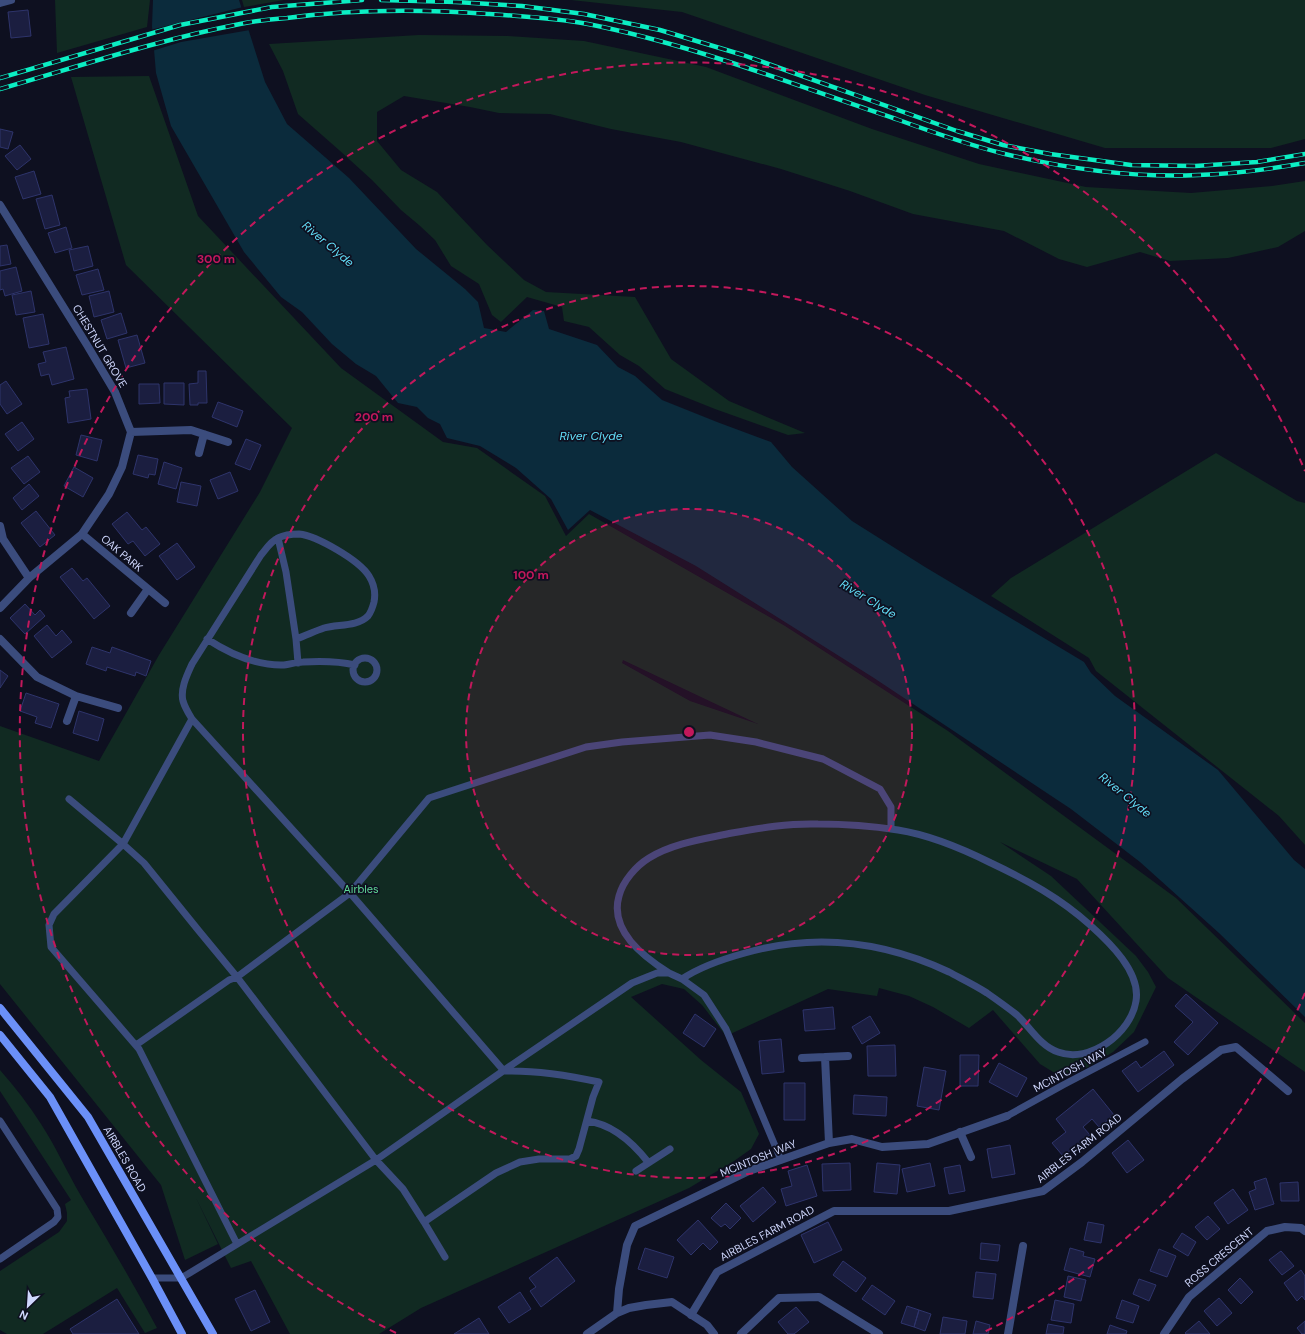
<svg xmlns="http://www.w3.org/2000/svg" width="1305" height="1334" font-family="'DM Sans',sans-serif">
	<style>
		.green { fill: #112a22; fill-rule: evenodd }
		.water { fill: #0b2b3c }
		.pier { fill: #0e1020 }
		.building { fill: #1b1e40; stroke: #2e346b }
		.lines { fill: none; stroke-linecap: round; stroke-linejoin: round }
		.service { stroke: #3b4c7d; stroke-width: 7 }
		.minor { stroke: #3b4c7d; stroke-width: 8 }
		.secondary { stroke: #6b90f8; stroke-width: 8 }
		.rail-casing { stroke: #0beec3; stroke-width: 4.5 }
		.rail { stroke: #0e1020; stroke-width: 3; stroke-dasharray: 9; stroke-linecap: butt }
		.ring { fill: none; stroke: #c2185b; stroke-width: 2; stroke-dasharray: 7 5 }
		.labels { text-anchor: middle; dominant-baseline: central; stroke-width: 3.5; stroke-linejoin: round; paint-order: stroke }
		.street-label { font-size: 11px; fill: #cfd7fd; stroke: #0e1020 }
		.park-label { font-size: 11px; fill: #5fd997; stroke: #0e1020 }
		.water-label { font-size: 12px; font-style: italic; fill: #62def8; stroke: #0e1020 }
		.centre { fill: #c2185b; stroke: #0e1020; stroke-width: 2 }
		.ring-label { font-size: 12px; text-anchor: middle; font-weight: bold; fill: #c2185b; stroke: #0e1020; stroke-width: 3.5; stroke-linejoin: round; paint-order: stroke }
	</style>
	<rect width="100%" height="100%" fill="#0e1020"/>
	<!-- green -->
	<path class="green" d="M55 0H150L147 27 57 53Z
		M242 0H284L244 7Z
		M571 0H1305V139L1271 148H1105L925 95 682 12Z
		M419 35 508 36 584 41 706 67 872 129 979 164 1086 187 1191 193 1272 186 1305 181V231L1278 247 1228 258 1170 261 1140 252 1087 267 1059 259 1004 231 913 214 850 191 781 169 681 142 611 129 550 114 499 113 470 107 404 96 377 112V141L401 170 437 192 487 245 524 280 546 292 635 297 671 359 729 401 805 433 788 435 715 409 665 389 639 366 620 355 589 327 564 321 562 307 527 297 501 322 492 315 479 284 451 266 435 240 419 225 401 210 372 180 339 150 298 114 283 71 269 44Z
		M149 76 198 216 341 368 443 442 477 448 545 496 566 536 589 514 785 626 948 731 1176 898 1305 1023V1072L1168 978 1077 879 1000 842 1051 876 1136 956 1148 972 1156 987 1134 1032 1113 1052 1088 1067 1063 1078 1040 1064 993 1010 969 1028 933 1007 909 996 879 988 877 996 828 989 726 1036 702 1005 684 989 662 984 631 997 701 1060 741 1092 759 1134 751 1149 734 1161 689 1188 421 1308 379 1334H290L251 1261 231 1268 196 1198 218 1244 185 1260 161 1185 0 984V726L99 761 159 655 260 492 292 428 126 265 71 77ZM623 660 758 724 690 701 622 663Z
		M1216 453 1297 501 1305 503V845L1279 816 1096 671 1089 658 991 596 1011 578Z
		M0 1070C15 1087 29 1105 41 1124 56 1147 67 1172 81 1196 107 1239 133 1283 157 1328L145 1333 117 1288 43 1334H7L0 1330V1271L59 1232 67 1221V1213L65 1204 71 1200 0 1091Z"/>
	<!-- water -->
	<path class="water" d="M153 0H239L265 82 287 124 349 178 416 249 465 289 478 302 484 328 506 332 533 310 544 311 549 329 597 345 618 367 635 376 662 400 717 422 771 442 792 467 852 521 925 567 1084 662 1091 673 1115 696 1218 770 1294 860 1305 869V1017L1219 933 1140 862 1071 809 874 678 696 566 590 510 568 530 551 499 516 468 480 446 447 438 440 424 428 418 417 407 398 403 376 376 356 364 332 344 302 312 281 297 244 252 171 126 156 73 152 26Z"/>
	<!-- pier -->
	<path class="pier" d="M243 7 250 30 181 42 152 51 150 30Z"/>
	<!-- building -->
	<path class="building" d="M28 10 31 36 11 38 8 12Z
		M0 129 13 132 8 149 0 147Z
		M20 145 31 159 17 170 5 156Z
		M34 171 41 194 23 199 15 177Z
		M52 195 60 225 45 229 36 199Z
		M66 227 72 248 55 253 48 233Z
		M7 245 11 264 0 266V246Z
		M88 246 93 266 74 271 69 250Z
		M16 267 22 291 5 296 3 289 0 290V271Z
		M98 269 104 290 82 295 76 275Z
		M31 291 35 312 16 315 12 295Z
		M109 291 114 312 94 317 89 296Z
		M121 313 127 333 107 339 101 320Z
		M43 314 49 344 29 348 23 318Z
		M137 335 145 363 126 368 118 340Z
		M66 347 74 379 52 385 49 374 41 376 38 364 46 362 43 352Z
		M198 371H206L207 403H198V405H190L189 384 198 383Z
		M6 381 22 404 7 414 0 404V385Z
		M164 383H184V405L164 404Z
		M139 384H159L160 403 139 404Z
		M87 389 91 419 68 423 65 398 70 397 69 391Z
		M218 402 243 411 237 427 212 417Z
		M22 422 34 439 18 451 5 434Z
		M81 435 102 440 97 461 76 455Z
		M246 439 261 445 250 470 235 464Z
		M138 455 158 459 155 475 149 474 148 478 133 474Z
		M28 456 40 472 24 484 11 468Z
		M164 462 182 468 176 489 158 484Z
		M74 467 93 478 83 497 64 486Z
		M230 472 238 491 218 499 210 480Z
		M181 482 201 486 197 506 177 502Z
		M29 484 39 496 22 510 13 498Z
		M36 511 55 535 40 547 21 523Z
		M127 512 142 530 146 527 160 544 145 556 133 541 128 544 112 524Z
		M177 543 195 567 177 580 159 556Z
		M72 568 83 581 87 578 110 606 94 619 60 577Z
		M25 604 35 615 40 610 45 616 25 634 10 618Z
		M47 625 56 636 62 630 72 642 52 658 34 636Z
		M92 647 110 653 112 647 151 661 146 676 136 672 135 676 107 667 106 671 86 664Z
		M0 670 8 676 0 688Z
		M26 693 59 704 51 728 35 723 37 717 20 711Z
		M79 711 104 719 98 741 73 733Z
		M1186 994 1218 1023 1188 1055 1174 1042 1193 1022 1175 1006Z
		M833 1007 835 1029 805 1031 803 1010Z
		M695 1014 716 1029 704 1047 683 1033Z
		M870 1016 880 1033 862 1044 852 1027Z
		M781 1039 784 1072 762 1074 759 1041Z
		M895 1045 896 1076H868L867 1046Z
		M1164 1051 1174 1065 1138 1092 1122 1071 1136 1061 1141 1068Z
		M960 1055H979L978 1086H960Z
		M999 1063 1027 1078 1017 1097 989 1082Z
		M924 1067 946 1071 939 1110 917 1106Z
		M784 1083H805V1120H784Z
		M1093 1089 1114 1115 1099 1127 1092 1119 1083 1127 1090 1135 1063 1156 1052 1143 1066 1132 1056 1119Z
		M854 1095 887 1097 886 1116 853 1114Z
		M1128 1140 1144 1160 1127 1173 1112 1153Z
		M1010 1145 1015 1174 992 1178 987 1149Z
		M850 1163 851 1190 823 1191 822 1164Z
		M877 1163 900 1165 897 1194 874 1192Z
		M930 1163 935 1186 907 1192 902 1169Z
		M807 1165 817 1196 786 1206 781 1189 792 1186 788 1171Z
		M960 1165 965 1191 949 1194 944 1168Z
		M1266 1178 1274 1204 1255 1210 1249 1192 1256 1189 1254 1182Z
		M1298 1182 1299 1201H1281L1280 1183Z
		M763 1187 776 1202 753 1222 740 1206Z
		M1233 1189 1248 1210 1228 1224 1214 1203Z
		M726 1203 741 1218 730 1229 725 1224 721 1227 711 1218Z
		M1208 1216 1220 1229 1207 1240 1195 1227Z
		M698 1220 718 1242 710 1250 703 1243 691 1255 677 1240Z
		M828 1222 842 1250 814 1263 801 1235Z
		M1088 1222 1104 1225 1101 1243 1084 1240Z
		M1182 1233 1196 1242 1188 1256 1173 1247Z
		M981 1243 1000 1245 998 1261 980 1259Z
		M645 1248 674 1257 667 1278 638 1269Z
		M1070 1248 1084 1252 1083 1256 1095 1259 1090 1277 1064 1270Z
		M1159 1249 1176 1256 1167 1277 1150 1271Z
		M1281 1251 1294 1266 1282 1275 1269 1260Z
		M557 1257 575 1281 541 1307 530 1291 536 1287 529 1278Z
		M843 1261 866 1278 856 1292 833 1275Z
		M1301 1270 1305 1276V1300L1302 1296 1297 1301 1284 1283Z
		M976 1272 996 1274 993 1299 973 1297Z
		M1068 1276 1086 1280 1081 1301 1064 1297Z
		M1240 1278 1253 1292 1241 1304 1228 1290Z
		M1139 1279 1156 1285 1149 1301 1133 1294Z
		M872 1285 895 1301 885 1315 862 1299Z
		M255 1290 270 1322 251 1331 235 1299Z
		M520 1292 531 1309 509 1323 498 1307Z
		M1219 1298 1232 1313 1217 1326 1204 1311Z
		M117 1299 139 1334H73L70 1329Z
		M1055 1300 1074 1304 1071 1323 1051 1320Z
		M1122 1300 1139 1306 1133 1323 1116 1318Z
		M907 1306 919 1310 914 1327 901 1323Z
		M796 1307 809 1322 794 1334H788L778 1322Z
		M919 1310 931 1314 925 1331 914 1327Z
		M943 1317 967 1321 965 1334H940Z
		M479 1318 489 1334H454Z
		M976 1321 990 1325 988 1334H973Z
		M1199 1321 1210 1334H1186L1185 1333Z
		M1305 1321V1334H1302L1297 1328Z
		M1048 1324 1064 1327 1063 1334H1046Z
		M1110 1325 1127 1331 1126 1334H1107Z"/>
	<g class="lines">
		<!-- service -->
		<path class="service" d="M278 538 286 572 296 639
			M207 639C230 654 256 666 284 665 291 664 297 662 303 662 320 661 338 661 355 665
			M353 670a12 12 0 1 1 24 0a12 12 0 1 1-24 0Z
			M192 719C189 714 185 708 183 701 180 689 187 675 192 664L261 555C266 549 271 541 278 538 284 535 293 534 299 534 317 536 359 560 369 576 374 584 376 592 374 602 373 606 371 612 368 616 357 627 338 624 324 628 315 631 305 636 296 639L298 663
			M69 799 123 844 54 914 49 925 51 947 139 1049 237 1244
			M669 973C644 957 609 931 619 896 623 881 636 866 649 858 673 843 704 839 732 833 760 828 789 823 818 824 844 824 872 826 898 830 930 835 961 848 991 863 1027 880 1060 898 1090 925 1109 942 1141 972 1136 1001 1131 1033 1090 1064 1058 1052 1040 1046 1030 1027 1017 1015 1007 1007 997 1000 987 993 975 985 962 979 949 972 883 941 815 933 745 953 723 959 701 966 682 979
			M136 1045 229 980 237 977 350 893 429 798 586 747 622 742 710 735 756 742 823 759 880 789 891 807V829
			M1007 1116 1063 1085 1145 1042
			M0 1121 57 1209 58 1217 54 1222 0 1259
			M587 1121C612 1124 633 1143 648 1162
			M636 1171 670 1149
			M424 1222 496 1173 520 1162 539 1159H570L576 1156 579 1149 593 1097 599 1082C567 1075 536 1070 504 1071L350 893 192 719 123 844 144 863 199 931 237 977 376 1160 403 1189 424 1222 445 1257
			M152 1278H181L188 1274 376 1160 513 1064 632 983 657 973H669L682 979 704 995 726 1029 781 1160"/>
		<!-- minor -->
		<path class="minor" d="M0 3 11 0
			M0 205 87 345 115 392 131 432 122 467 109 494 82 534 29 578 0 608
			M131 432 191 430 228 442
			M199 453 204 434
			M0 526 3 539 29 578
			M82 534 165 603
			M131 613 148 589
			M0 639 37 677 76 696 118 708
			M67 721 76 696
			M825 1057 829 1143
			M802 1058 848 1056
			M960 1132 971 1157
			M617 1313 619 1289 627 1245 635 1226 749 1171 829 1143 852 1139 882 1147 928 1144 1007 1116
			M691 1315 717 1272 834 1211H949L1043 1191 1082 1162 1182 1079 1221 1050 1236 1047 1288 1091
			M587 1334 617 1313 629 1308 646 1305 672 1302 707 1325 714 1334
			M741 1334 779 1298 819 1297 879 1334
			M1008 1334 1023 1246
			M1164 1334 1189 1297 1267 1231 1285 1227 1301 1228 1305 1231"/>
		<!-- secondary -->
		<path class="secondary" d="M0 1008 88 1117 213 1334
			M0 1035 50 1097 152 1278 182 1334"/>
		<!-- rail casing -->
		<g class="rail-casing">
			<path id="rail" d="M381 0 456 2 522 6 584 14 660 30 743 55 957 131 1003 145 1050 154 1131 165 1195 166 1257 162 1305 154
				M0 78 180 25 272 7 362 0
				M0 89C80 66 158 40 240 24 255 21 271 19 287 18 355 9 419 9 488 14 521 16 555 18 588 24 694 45 794 85 896 119 932 132 968 145 1005 154 1068 169 1134 178 1198 175 1234 174 1270 169 1305 163"/>
		</g>
		<!-- rail -->
		<use href="#rail" class="rail"/>
	</g>
	<!-- distance rings -->
	<circle cx="689" cy="732" r="223" fill="#c2185b" fill-opacity=".12"/>
	<g class="ring">
		<circle cx="689" cy="732" r="223"/>
		<circle cx="689" cy="732" r="446"/>
		<path d="M1305 993A669 669 0 0 1 982 1333M396 1333A669 669 0 1 1 1305 471"/>
	</g>
	<g class="labels">
		<!-- street labels -->
		<g class="street-label">
			<text transform="translate(100 346) rotate(59)">CHESTNUT GROVE</text>
			<text transform="translate(122 553) rotate(40)">OAK PARK</text>
			<text transform="translate(1070 1070) rotate(-28)">MCINTOSH WAY</text>
			<text transform="translate(1079 1148) rotate(-38)">AIRBLES FARM ROAD</text>
			<text transform="translate(758 1158) rotate(-22)">MCINTOSH WAY</text>
			<text transform="translate(125 1159) rotate(60)">AIRBLES ROAD</text>
			<text transform="translate(767 1233) rotate(-28)">AIRBLES FARM ROAD</text>
			<text transform="translate(1219 1257) rotate(-40)">ROSS CRESCENT</text>
		</g>
		<!-- park labels -->
		<g class="park-label">
			<text x="361" y="889">Airbles</text>
		</g>
		<!-- water labels -->
		<g class="water-label">
			<text transform="translate(328 244) rotate(40)">River Clyde</text>
			<text x="591" y="436">River Clyde</text>
			<text transform="translate(868 599) rotate(31)">River Clyde</text>
			<text transform="translate(1125 795) rotate(39)">River Clyde</text>
		</g>
	</g>
	<circle cx="689" cy="732" r="6" class="centre"/>
	<g class="ring-label">
		<text x="216" y="263">300 m</text>
		<text x="374" y="421">200 m</text>
		<text x="531" y="579">100 m</text>
	</g>
	<!-- north arrow -->
	<g transform="translate(28 1306) rotate(205)" stroke="#0e1020" stroke-width="3" paint-order="stroke">
	<path d="M0-3L7 15L0 10L-7 15Z" fill="#cfd7fd"/>
	<text y="-6" font-size="11" font-weight="bold" text-anchor="middle" fill="#cfd7fd">N</text>
	</g>
</svg>
